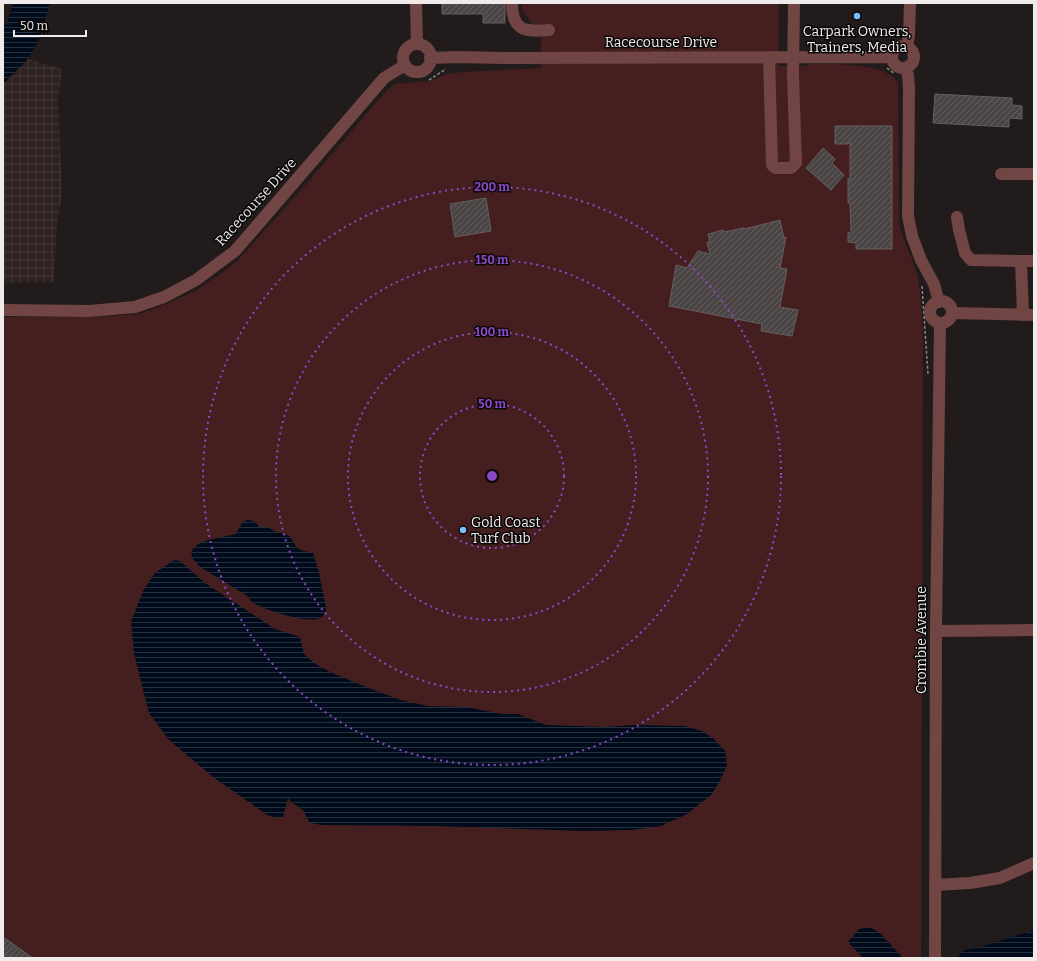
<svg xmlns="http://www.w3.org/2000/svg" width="1037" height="961" font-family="Bitter,serif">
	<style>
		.industrial { fill: url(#industrial-grid) }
		.pitch { fill: #451f1f }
		.water { fill: url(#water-rules) }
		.building { fill: url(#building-hatch); stroke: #655e5e }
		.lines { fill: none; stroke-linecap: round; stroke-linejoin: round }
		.path { stroke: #8c8787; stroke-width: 1.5; stroke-dasharray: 3 2; stroke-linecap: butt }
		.minor { stroke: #714544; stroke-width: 12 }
		.ring { fill: none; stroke: #8c49c5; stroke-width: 2; stroke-dasharray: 2 4 }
		.poi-dot { fill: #7abff8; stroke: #090707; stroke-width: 1.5 }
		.labels { text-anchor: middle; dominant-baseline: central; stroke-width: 3; stroke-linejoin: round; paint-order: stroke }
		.poi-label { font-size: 14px; fill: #efebea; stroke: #090707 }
		.street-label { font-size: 14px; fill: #efebea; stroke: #090707 }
		.centre { fill: #8c49c5; stroke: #090707; stroke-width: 2 }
		.ring-label { font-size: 12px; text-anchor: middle; font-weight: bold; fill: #8c49c5; stroke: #090707; stroke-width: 3; stroke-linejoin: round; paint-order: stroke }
	</style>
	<defs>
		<pattern id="industrial-grid" width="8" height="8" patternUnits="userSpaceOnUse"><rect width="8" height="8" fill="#2e2121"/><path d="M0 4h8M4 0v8" fill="none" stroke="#423737"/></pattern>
		<pattern id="water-rules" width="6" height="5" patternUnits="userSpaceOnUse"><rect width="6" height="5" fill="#000c1c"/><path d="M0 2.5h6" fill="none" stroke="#26303d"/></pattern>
		<pattern id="building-hatch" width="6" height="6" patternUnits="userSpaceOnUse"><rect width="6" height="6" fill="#4b4444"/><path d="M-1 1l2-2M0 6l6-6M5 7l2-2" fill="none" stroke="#655f5f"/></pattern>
	</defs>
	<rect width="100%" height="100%" fill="#211b1b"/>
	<!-- industrial -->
	<path class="industrial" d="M28 59 62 69 58 100 62 193 57 225 54 282 3 283V84Z"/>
	<!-- pitch -->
	<path class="pitch" d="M522 3H779L778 66H804L810 64C831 64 888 62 898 83L899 221C902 241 914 258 918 279 924 313 923 349 923 383L921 958H33L3 937V317H95L140 314 166 304 195 291 222 273 238 260 301 190 387 90 395 84 430 81 447 74 463 72 541 68V36L522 10Z"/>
	<!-- water -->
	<path class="water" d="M13 3H50L39 40 28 59 3 84V28L8 20Z
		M247 520C253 520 256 522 259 527H268L274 531 290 536C297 550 299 550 313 553L319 572 326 608 325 614C323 615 322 617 320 618 307 624 264 610 252 602 250 600 248 597 246 595L200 567 193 559 191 553 193 549 198 544 208 540 236 534 242 523Z
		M174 560 180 561 205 583 275 629 300 637 304 654 314 663 330 672 366 687 401 700 428 706 465 707 503 714H518L546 725 606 727 633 725 685 726 702 731 714 739 725 751 727 765 720 781 711 795 687 814 661 826 632 830 584 831 433 826 322 825 310 823 303 810 291 802 288 798 283 817 278 818 267 815 213 777 169 740 149 713 134 654 131 622 143 591 155 573Z
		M870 927 880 933 903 958H863L848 942 859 929Z
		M1034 930V958H957L964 950 978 948Z"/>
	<!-- building -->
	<path class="building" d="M442 3H505V23H483V14H442Z
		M935 94 1012 98V105L1022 106V119L1009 118V127L933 123Z
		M835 126H892V249H856V243L848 242V233L851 232 850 203H848V178L850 180V142L848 144H835Z
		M823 148 835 159 832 163 844 175 831 190 806 168Z
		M486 198 491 231 455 237 450 204Z
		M780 220 784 238 786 237 780 268 787 269 780 307 798 310 792 336 761 331 762 324 669 306 676 265 687 268 698 251 710 254 707 242H710L708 234 723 230 724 232 744 228V229Z
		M3 937 33 958H3Z"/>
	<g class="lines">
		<!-- path -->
		<path class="path" d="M887 68 895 74
			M429 80 446 69
			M922 286 928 374"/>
		<!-- minor -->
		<path class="minor" d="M416 3 417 44
			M512 3C512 31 525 32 549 30
			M403 58a14 14 0 1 1 28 0a14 14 0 1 1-28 0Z
			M892 57a11 11 0 1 1 22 0a11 11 0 1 1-22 0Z
			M907 47 909 35 910 3
			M769 57 772 165 775 168H791L796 163 793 76 794 3
			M430 58 456 57 505 58 892 57
			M905 68 908 75 909 88 908 216 912 236 921 260 934 284 939 302
			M1001 174H1034
			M957 217 959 230 965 253 971 260 1021 261 1023 315
			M1021 261H1034
			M930 312a11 11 0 1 1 22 0a11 11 0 1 1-22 0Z
			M3 310 89 311 135 307 164 297 196 280 235 251 384 78 405 65
			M952 313 1034 315
			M936 631 1034 630
			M935 885 970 883 1000 878 1034 863
			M935 958 936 631 940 323"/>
	</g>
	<!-- distance rings -->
	<g class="ring">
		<circle cx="492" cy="476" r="72"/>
		<circle cx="492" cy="476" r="144"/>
		<circle cx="492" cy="476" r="216"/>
		<circle cx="492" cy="476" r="289"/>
	</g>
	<!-- markers -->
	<g class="poi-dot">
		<circle cx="857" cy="16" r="4"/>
		<circle cx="463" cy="530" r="4"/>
	</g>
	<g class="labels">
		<!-- poi labels -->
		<g class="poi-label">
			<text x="857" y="31">Carpark Owners,<tspan x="857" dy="16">Trainers, Media</tspan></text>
			<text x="471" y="522" text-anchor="start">Gold Coast<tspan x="471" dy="16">Turf Club</tspan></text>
		</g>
		<!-- street labels -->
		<g class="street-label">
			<text x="661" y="42">Racecourse Drive</text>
			<text transform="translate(256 202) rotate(-48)">Racecourse Drive</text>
			<text transform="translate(921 640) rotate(-90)">Crombie Avenue</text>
		</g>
	</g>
	<circle cx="492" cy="476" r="6" class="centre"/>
	<g class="ring-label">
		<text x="492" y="191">200 m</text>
		<text x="492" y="264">150 m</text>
		<text x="492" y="336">100 m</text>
		<text x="492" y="408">50 m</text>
	</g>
	<!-- border -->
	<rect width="1037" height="961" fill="none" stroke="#efebea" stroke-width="8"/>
	<!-- scale -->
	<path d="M14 30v6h72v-6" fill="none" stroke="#efebea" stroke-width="2"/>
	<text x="20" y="30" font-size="12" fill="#efebea" stroke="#090707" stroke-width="3" paint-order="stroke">50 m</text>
</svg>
